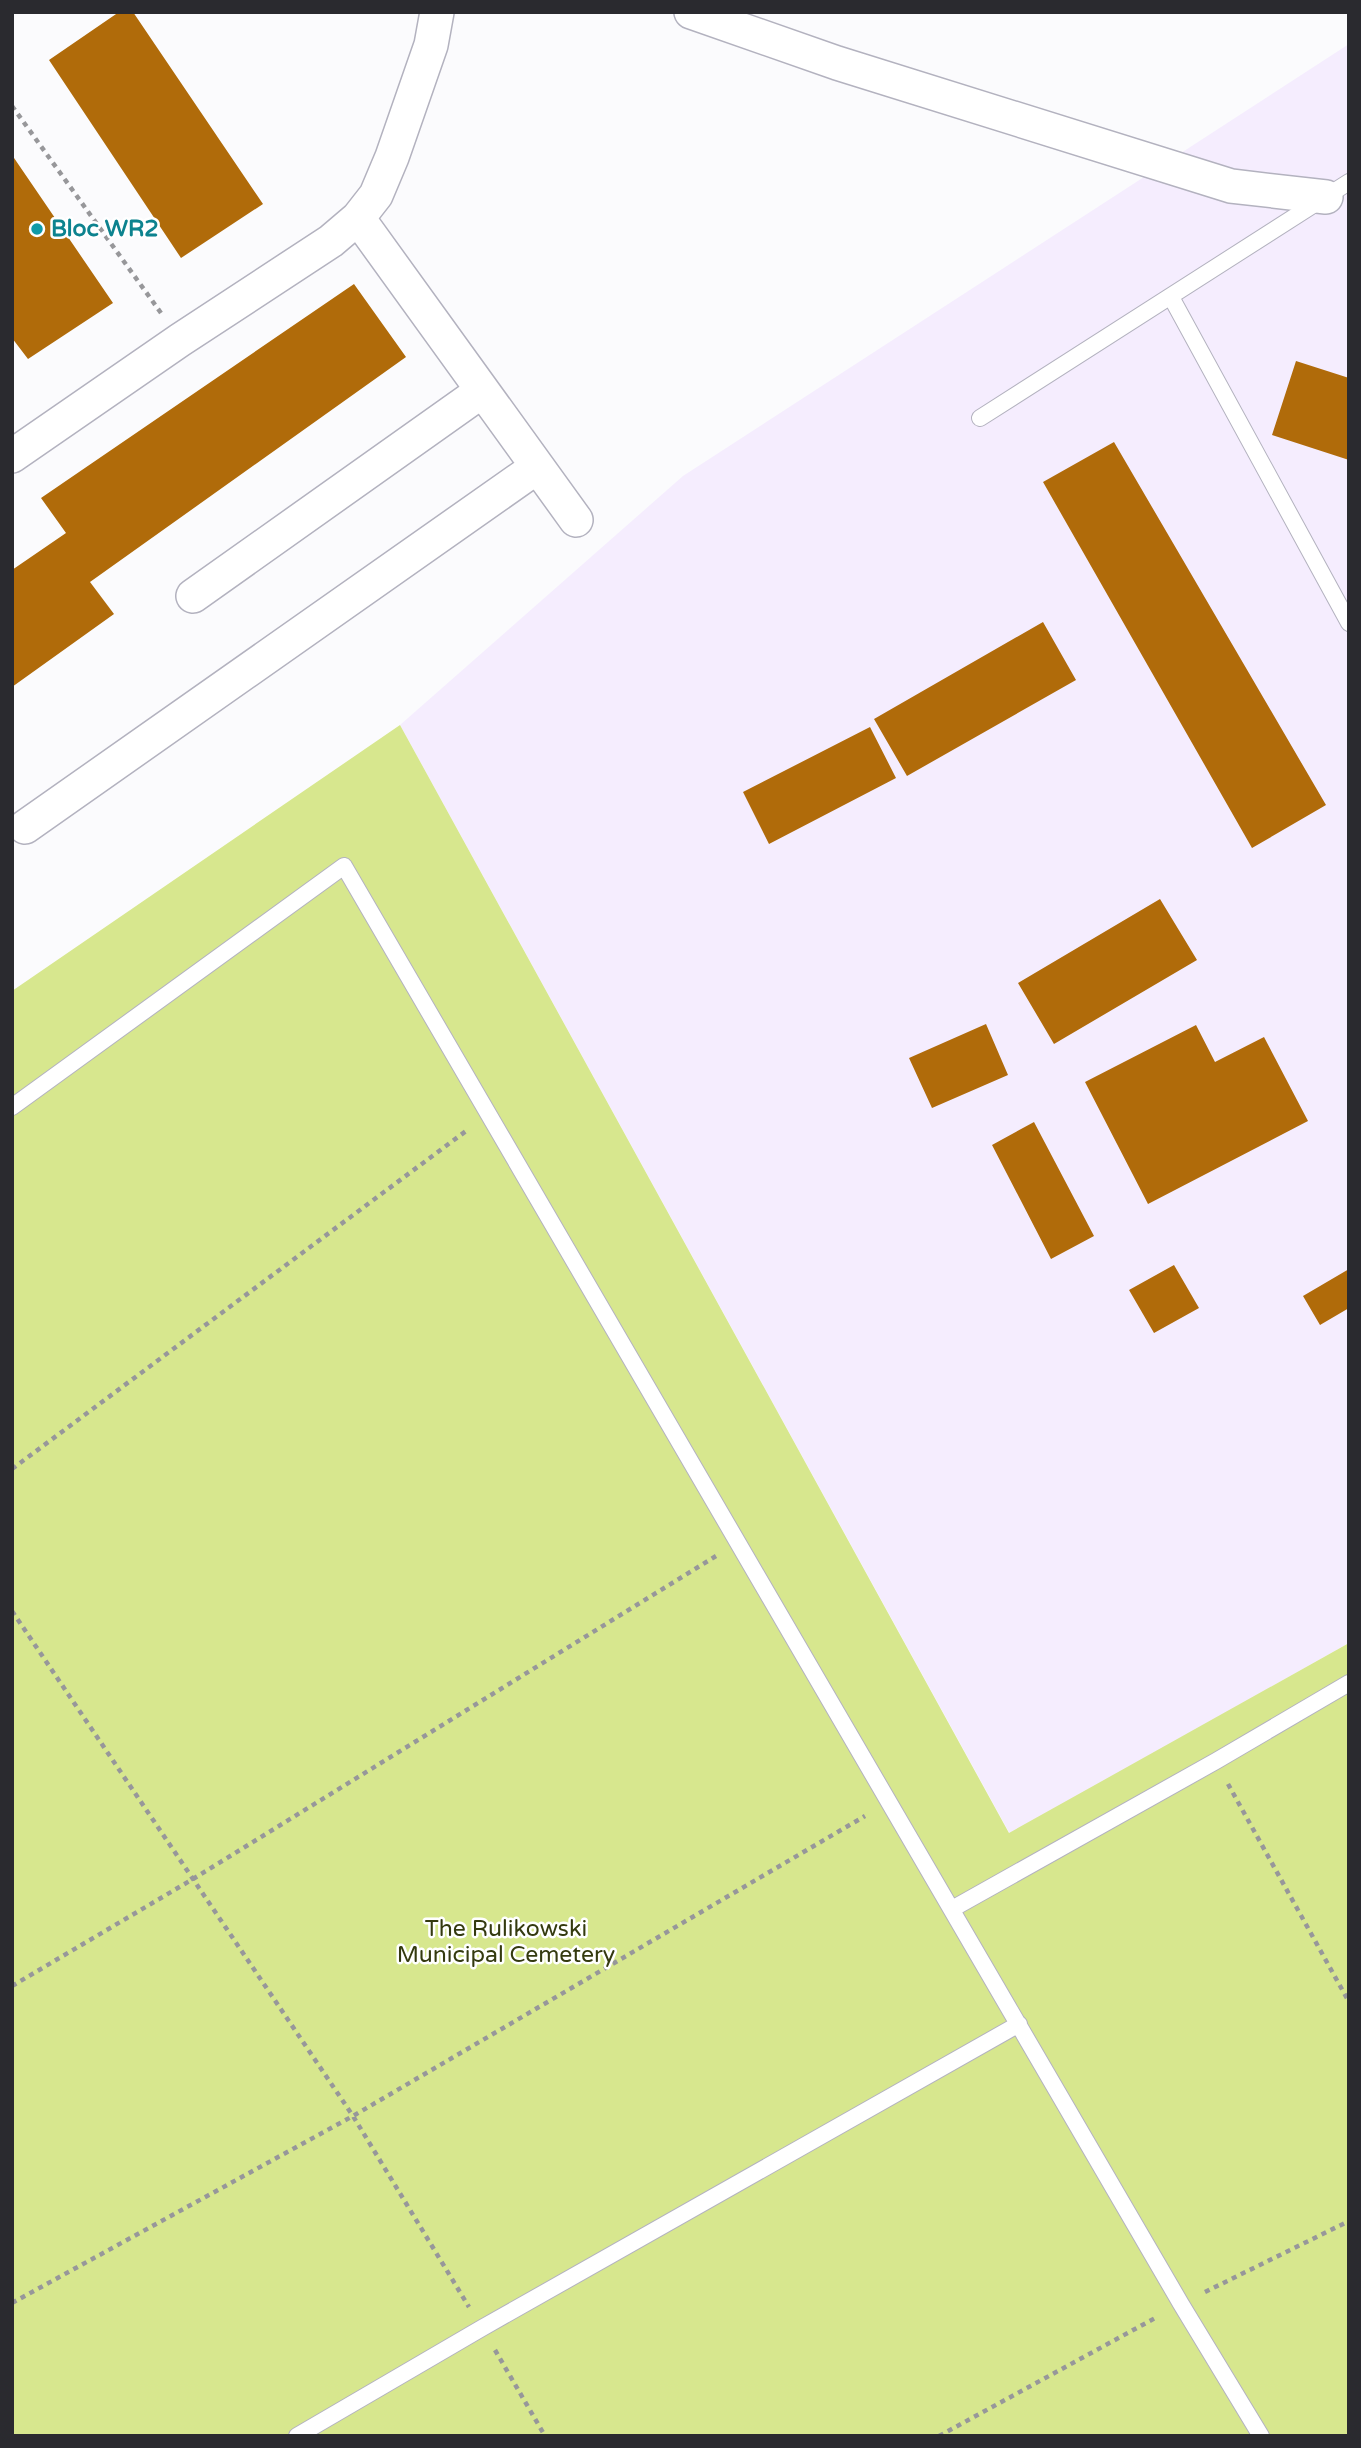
<svg xmlns="http://www.w3.org/2000/svg" width="1361" height="2448" font-family="'Varela Round',sans-serif">
	<style>
		.industrial { fill: #f5edfe }
		.green { fill: #d7e78e }
		.building { fill: #b06b0a }
		.lines { fill: none; stroke-linecap: round; stroke-linejoin: round }
		.service-casing { stroke: #b3b2bf; stroke-width: 18 }
		.minor-casing { stroke: #b3b2bf; stroke-width: 36 }
		.path { stroke: #97979a; stroke-width: 4.5; stroke-dasharray: 5 5; stroke-linecap: butt }
		.service { stroke: #fff; stroke-width: 16 }
		.minor { stroke: #fff; stroke-width: 33 }
		.culture-dot { fill: #0f9aa8; stroke: #fff; stroke-width: 2.5 }
		.labels { text-anchor: middle; dominant-baseline: central; stroke-width: 5; stroke-linejoin: round; paint-order: stroke }
		.culture-label { font-size: 23px; font-weight: bold; fill: #0d838f; stroke: #fff; text-anchor: start }
		.park-label { font-size: 23px; fill: #343a0f; stroke: #fff }
	</style>
	<rect width="100%" height="100%" fill="#fbfbfd"/>
	<!-- industrial -->
	<path class="industrial" d="M1349 44V1643L1010 1834 400 725 683 476Z"/>
	<!-- green -->
	<path class="green" d="M400 725 1009 1833 1349 1643V2436H12V991Z"/>
	<!-- building -->
	<path class="building" d="M119 12H133L263 204 181 258 49 60Z
		M12 155 113 303 28 359 12 338Z
		M354 284 406 357 90 582 114 614 12 687V570L66 533 41 498Z
		M1296 361 1349 378V460L1272 435Z
		M1114 442 1326 805 1252 848 1043 482Z
		M1043 622 1076 680 907 776 874 719Z
		M870 727 896 778 769 844 743 792Z
		M1160 899 1197 960 1054 1044 1018 983Z
		M986 1024 1008 1075 932 1108 909 1058Z
		M1196 1025 1215 1062 1264 1037 1308 1121 1148 1204 1085 1082Z
		M1034 1122 1094 1236 1051 1259 992 1145Z
		M1174 1265 1199 1308 1154 1333 1129 1290Z
		M1349 1269V1308L1320 1325 1303 1296Z"/>
	<g class="lines">
		<!-- service casing -->
		<g class="service-casing">
			<path id="service" d="M1171 297 1349 623
				M980 418 1349 182
				M12 1107 344 866 1181 2304 1261 2436
				M952 1909 1216 1761 1349 1683
				M297 2436 482 2328 1019 2024"/>
		</g>
		<!-- minor casing -->
		<g class="minor-casing">
			<path id="minor" d="M691 12 837 63 1231 186 1326 197
				M358 218 576 520
				M12 456 180 340 331 241 358 218 376 195 392 157 431 45 437 12
				M193 596 482 391
				M25 827 537 467"/>
		</g>
		<!-- path -->
		<path class="path" d="M12 106 161 313
			M12 1469 466 1131
			M12 1611 353 2116 469 2307
			M1228 1784 1349 2002
			M12 1986 193 1879 716 1556
			M1205 2292 1349 2221
			M12 2303 353 2116 865 1816
			M495 2350 545 2436
			M939 2436 1157 2317"/>
		<!-- service -->
		<use href="#service" class="service"/>
		<!-- minor -->
		<use href="#minor" class="minor"/>
	</g>
	<!-- markers -->
	<circle class="culture-dot" cx="37" cy="229" r="7"/>
	<g class="labels">
		<!-- culture labels -->
		<g class="culture-label">
			<text x="51" y="229">Bloc WR2</text>
		</g>
		<!-- park labels -->
		<g class="park-label">
			<text x="506" y="1929">The Rulikowski<tspan x="506" dy="26">Municipal Cemetery</tspan></text>
		</g>
	</g>
	<!-- border -->
	<rect width="1361" height="2448" fill="none" stroke="#2a2a2f" stroke-width="28"/>
</svg>
